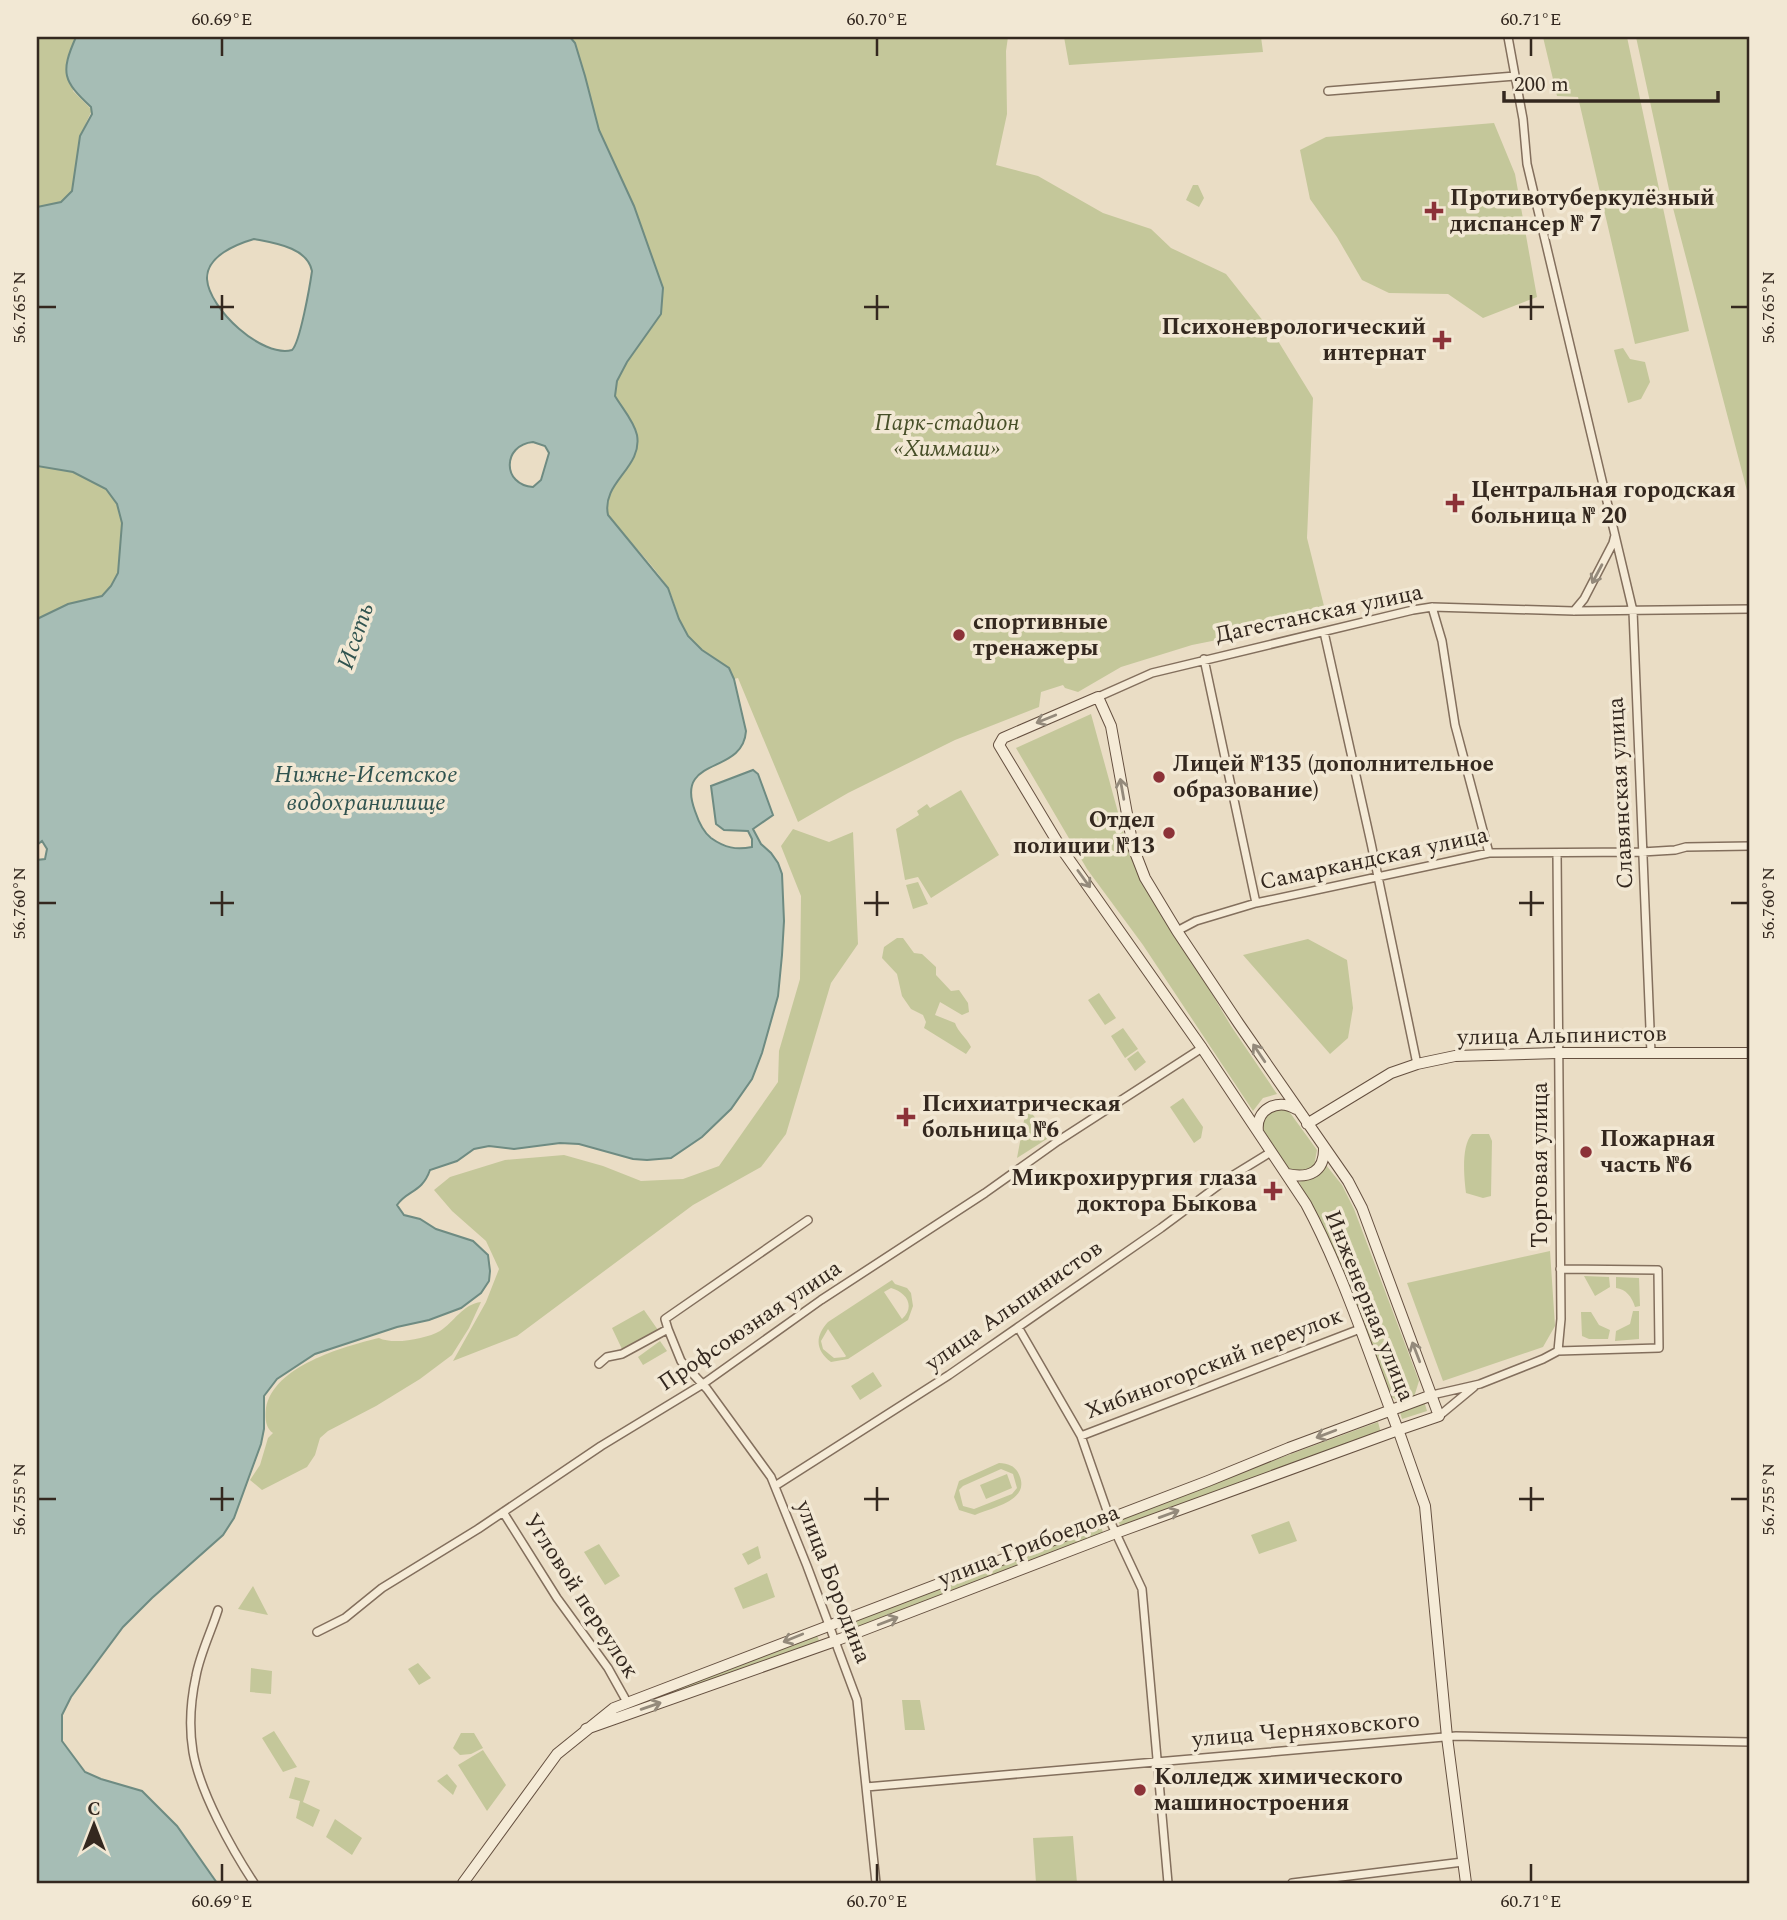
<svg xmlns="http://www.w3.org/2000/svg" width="1787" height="1920" font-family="Spectral,serif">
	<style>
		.green { fill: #c4c79a; fill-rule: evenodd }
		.water { fill: #a6bdb5; stroke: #6e8b82; stroke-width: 2; fill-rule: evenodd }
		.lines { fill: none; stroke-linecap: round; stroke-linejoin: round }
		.street-casing { stroke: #836f5d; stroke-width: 10 }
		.secondary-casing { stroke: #655040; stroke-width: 12 }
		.street { stroke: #f5ebd7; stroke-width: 7 }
		.secondary { stroke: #f5ebd7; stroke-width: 10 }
		.oneway { stroke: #948a7b }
		.ticks { fill: none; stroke: #34281f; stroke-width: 2.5 }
		.poi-dot { fill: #8c3238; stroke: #f2e8d4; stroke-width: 2.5 }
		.labels { text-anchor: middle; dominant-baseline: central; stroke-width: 7; stroke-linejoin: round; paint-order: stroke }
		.poi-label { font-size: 23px; font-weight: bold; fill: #34281f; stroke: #f2e8d4; text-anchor: start }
		.park-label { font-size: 23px; font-style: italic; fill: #474f28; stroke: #f2e8d4 }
		.street-label { font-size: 23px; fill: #34281f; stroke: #f2e8d4 }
		.water-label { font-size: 24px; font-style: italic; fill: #30534f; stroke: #f2e8d4 }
		.neatline { fill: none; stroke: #34281f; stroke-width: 2.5 }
		.ticks-label { font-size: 18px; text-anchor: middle; fill: #34281f }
	</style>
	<rect width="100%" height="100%" fill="#eaddc5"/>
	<!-- green -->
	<path class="green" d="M37 37H76L70 52 73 91 92 110 80 136 72 191 61 202 37 207Z
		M570 37H1008L1006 51 1007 114 996 165 1038 176 1103 213 1151 229 1171 248 1226 274 1275 336 1313 398 1307 538 1327 618 1192 645 1121 667 1078 692 1065 688 1063 685 1041 692 1039 707 955 740 848 793 798 822 738 678 734 679C724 658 701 655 688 636 677 621 676 602 667 586 650 561 627 539 608 516L606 504 621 407 615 396 617 381 627 362 661 314 663 288 634 206 599 130 585 76 575 43Z
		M1064 37H1261L1263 52 1069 65Z
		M1543 37H1627L1689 331 1635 344 1578 97 1557 96Z
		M1636 37H1750V502L1673 208Z
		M1494 123 1515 174 1537 297 1483 318 1448 294 1389 293 1362 280 1337 237 1310 199 1300 150 1326 137Z
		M1193 185H1198L1204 198 1199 207 1186 200Z
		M1623 348 1630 359 1645 362 1650 382 1641 399 1628 403 1614 350Z
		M37 466 73 472 106 489 117 504 122 523 118 573 111 586 102 596 68 604 37 619Z
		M1091 714 1130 856 1231 1026 1277 1094 1263 1098 1253 1111 1143 945 1087 869 1016 748Z
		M961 790 999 855 931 898 918 877 905 880 896 829 919 815 917 811 927 804 930 808Z
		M793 829 829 842 853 832 858 944 831 983 786 1134 761 1167 693 1205 517 1336 453 1361 486 1302 499 1269 486 1241 452 1211 434 1190 450 1177 505 1160 564 1155 603 1166 641 1181 683 1179 719 1166 778 1082 779 1051 800 979 801 896 781 846Z
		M918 882 928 904 913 909 906 885Z
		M897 938H903L914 953 922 954 936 967V975L951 991 959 990 968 1003 969 1012 962 1015 940 1002 935 1015 955 1023C958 1032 966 1037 971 1047L966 1054 924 1028 926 1022 923 1015 911 1009 902 996 897 974 882 958 884 947Z
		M1308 939 1347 960 1353 1008 1348 1038 1330 1054 1243 955Z
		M1099 993 1116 1018 1105 1025 1088 1000Z
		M1123 1028 1138 1049 1125 1058 1111 1036Z
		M1138 1051 1146 1062 1135 1071 1127 1059Z
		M1183 1098 1203 1127 1201 1138 1194 1143 1170 1107Z
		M1279 1109 1288 1110 1317 1150 1314 1166C1306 1172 1299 1177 1289 1169L1261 1130V1122L1270 1111Z
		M1030 1111 1050 1137 1017 1158 1025 1115Z
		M1472 1134H1489L1492 1141 1491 1196 1483 1198 1466 1193C1464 1177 1461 1146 1472 1134Z
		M1326 1165 1342 1185 1354 1209 1419 1381 1414 1397 1400 1402 1388 1395 1324 1228 1299 1182C1311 1179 1319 1176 1326 1165Z
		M1550 1251 1555 1326 1543 1347 1443 1381 1407 1283Z
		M1584 1276 1609 1277 1610 1287 1595 1296Z
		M1616 1277 1639 1278 1640 1306 1635 1307C1632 1297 1626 1289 1616 1288Z
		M892 1280 895 1284 907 1288 911 1293 913 1306 908 1320 848 1359 831 1362C815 1350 815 1336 828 1322ZM891 1288C906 1292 916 1306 902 1319L884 1292ZM828 1329 846 1356 845 1357 834 1358 823 1349 821 1341Z
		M481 1302 469 1328 452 1355 420 1379 376 1406 328 1431 320 1438 315 1455 307 1467 262 1490 250 1480 260 1465 268 1438 273 1433C265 1428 265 1417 266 1408 274 1366 342 1347 379 1338 393 1345 426 1339 440 1331 454 1322 463 1304 481 1302Z
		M644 1310 658 1330 622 1349 612 1328Z
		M1633 1311H1639V1339L1615 1341 1616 1331 1630 1324Z
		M1581 1312H1591L1599 1325 1610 1330 1608 1339H1589L1582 1336Z
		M660 1341 667 1351 643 1365 638 1357Z
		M873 1372 882 1386 860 1400 851 1386Z
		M1424 1401 1427 1411 1402 1419 1399 1409Z
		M1378 1422 1381 1433 1121 1528 1117 1518Z
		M999 1463C1010 1464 1016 1466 1020 1477 1029 1501 991 1508 975 1515L959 1510 954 1497 959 1481ZM1001 1469 1013 1474 1017 1488 1012 1494 974 1509 963 1506 959 1490 963 1486Z
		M1007 1474 1012 1488 986 1499 980 1485Z
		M1289 1521 1297 1541 1259 1554 1251 1535Z
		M1100 1524 1104 1535 845 1634 841 1624Z
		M599 1544 620 1576 605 1585 584 1552Z
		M758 1546 761 1558 748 1565 742 1554Z
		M767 1573 775 1597 743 1609 734 1588Z
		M253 1586 268 1615 238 1609Z
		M816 1633 820 1643 647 1705 644 1699Z
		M418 1663 431 1678 419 1685 408 1669Z
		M251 1668 272 1671 271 1694 250 1692Z
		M902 1700H920L925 1730H905Z
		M274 1731 297 1767 283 1772 262 1738Z
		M461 1733H474L483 1748 471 1754 460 1755 453 1748Z
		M483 1750 506 1785 487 1811 458 1765Z
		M447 1774 457 1786 453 1795 437 1781Z
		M295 1777 310 1781 303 1802 320 1810 313 1827 296 1818 300 1801 289 1798Z
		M335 1819 362 1838 352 1855 326 1837Z
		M1073 1836 1077 1883H1036L1033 1838Z"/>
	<!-- water -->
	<path class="water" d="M76 37H570L575 43 585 76 599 130 634 206 663 288 661 314 627 362 617 381 615 396C622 408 634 421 637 435 643 468 601 482 608 515L668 588 679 619 688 636 702 650 729 668 734 679 746 731C743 776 674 755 695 811 698 820 703 832 711 838 725 848 736 850 752 847V839L748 831 724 830 716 824 711 786 753 770 758 774 773 815 753 829 761 844 771 853 778 863 782 874 784 921 782 955 778 996 762 1053 752 1079 731 1109 702 1137 671 1158 647 1160 633 1159 579 1144 560 1143 514 1149 489 1146 474 1149 457 1161 430 1170C422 1193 407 1190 397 1205L404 1215 420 1219 436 1229 473 1241 488 1255 490 1271 489 1281 481 1293 461 1308 429 1320 397 1327 315 1354 277 1379 264 1396V1429L261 1444 234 1518 223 1535 152 1598 123 1627 71 1697 62 1715V1741L85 1772 101 1779 142 1791 177 1826 217 1883H37V860L45 859 47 849 42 841 37 845V619L68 604 102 596 111 586 118 573 122 523 117 504 106 489 73 472 37 466V207L61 202 72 191 80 136 92 114 91 107C63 81 60 73 76 37ZM254 239C274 243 307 247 312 271 310 285 300 343 292 350 262 358 209 309 207 279 206 256 237 244 254 239ZM533 442 545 446 549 453 541 480 533 487C502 485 502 445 533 442Z"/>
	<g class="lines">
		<!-- street casing -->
		<g class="street-casing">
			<path id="street" d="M1508 37 1523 119 1527 164 1633 611 1651 1053
				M1328 91 1515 76
				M1432 607 1442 641 1455 725 1489 853
				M1574 611 1584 599 1613 543 1615 535
				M1324 632 1371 843 1417 1064
				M1204 659 1256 903
				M1098 697 1152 673 1413 610 1432 607 1574 611 1750 609
				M1557 853 1561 1319 1558 1351
				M1177 931 1196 921 1256 903 1489 853 1642 852 1675 850 1686 847 1750 846
				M1018 1327 1081 1436 1112 1525 1142 1589 1168 1883
				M668 1329 681 1361 707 1389 771 1477 807 1566 857 1700 876 1883
				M599 1364 607 1357 622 1354 668 1329 665 1319 808 1220
				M1432 1395 1480 1384 1543 1359 1558 1351 1659 1348 1658 1270 1560 1269
				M1439 1416 1474 1387
				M1081 1436 1360 1329
				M775 1486 949 1375 1161 1228 1227 1179 1271 1152
				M503 1512 557 1598 608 1668 627 1702
				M218 1610C211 1632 200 1654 196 1676 191 1699 189 1728 193 1752 200 1792 231 1848 254 1883
				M317 1632 345 1618 382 1588 478 1529 601 1446 703 1384 821 1300 985 1193 1058 1141 1202 1048
				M866 1787 1456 1736 1750 1742
				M1292 1883 1463 1862"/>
		</g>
		<!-- secondary casing -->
		<g class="secondary-casing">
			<path id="secondary" d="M1307 1124 1391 1073 1417 1064 1455 1056 1558 1053H1750
				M1258 1132C1255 1109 1278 1098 1296 1109
				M1287 1174C1309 1179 1325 1172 1324 1147
				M586 1729 835 1641 1116 1533 1398 1430 1439 1416 1362 1208 1348 1181 1239 1024 1177 931 1145 878 1133 847 1111 726 1098 697 1003 738 999 745 1061 848 1202 1048 1306 1204C1345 1277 1370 1358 1400 1435L1425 1506 1447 1737 1466 1883
				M463 1883 557 1754 614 1708 1208 1481 1289 1448 1432 1395"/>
		</g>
		<!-- street -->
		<use href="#street" class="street"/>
		<!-- secondary -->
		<use href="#secondary" class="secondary"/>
	</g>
	<!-- one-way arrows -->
	<defs><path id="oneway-shaft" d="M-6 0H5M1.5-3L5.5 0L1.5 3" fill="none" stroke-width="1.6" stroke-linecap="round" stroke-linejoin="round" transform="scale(1.75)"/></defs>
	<g class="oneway">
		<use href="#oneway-shaft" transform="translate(1597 574) rotate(118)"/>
		<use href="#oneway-shaft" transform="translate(1046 719) rotate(158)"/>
		<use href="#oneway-shaft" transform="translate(1122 789) rotate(-100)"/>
		<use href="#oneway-shaft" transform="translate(1084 879) rotate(54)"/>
		<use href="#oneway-shaft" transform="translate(1259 1053) rotate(-124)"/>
		<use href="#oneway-shaft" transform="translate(1416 1352) rotate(-111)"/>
		<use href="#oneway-shaft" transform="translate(1326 1434) rotate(159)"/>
		<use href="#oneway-shaft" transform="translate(1169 1514) rotate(-20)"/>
		<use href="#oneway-shaft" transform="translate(888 1621) rotate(-21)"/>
		<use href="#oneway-shaft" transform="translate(793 1638) rotate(158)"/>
		<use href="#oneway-shaft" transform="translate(651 1706) rotate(-19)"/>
	</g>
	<!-- ticks -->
	<path class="ticks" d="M222 38V56M877 38V56M1531 38V56M222 295V320M877 295V320M1531 295V320M38 307H56M210 307H234M864 307H889M1519 307H1544M1731 307H1748M222 891V916M877 891V916M1531 891V916M38 903H56M210 903H234M864 903H889M1519 903H1544M1731 903H1748M222 1487V1511M877 1487V1511M1531 1487V1511M38 1499H56M210 1499H234M864 1499H889M1519 1499H1544M1731 1499H1748M222 1864V1882M877 1864V1882M1531 1864V1882"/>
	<!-- markers -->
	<g class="poi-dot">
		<path d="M1430.5 200.5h7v7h7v7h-7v7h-7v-7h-7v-7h7z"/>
		<path d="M1438.5 329.5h7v7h7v7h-7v7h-7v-7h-7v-7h7z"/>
		<path d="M1451.5 492.5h7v7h7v7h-7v7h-7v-7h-7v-7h7z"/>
		<circle cx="959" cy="635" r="7"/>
		<circle cx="1159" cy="777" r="7"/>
		<circle cx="1169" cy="833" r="7"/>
		<path d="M902.5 1106.5h7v7h7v7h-7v7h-7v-7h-7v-7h7z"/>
		<circle cx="1586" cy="1152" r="7"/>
		<path d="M1269.5 1180.5h7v7h7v7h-7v7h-7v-7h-7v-7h7z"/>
		<circle cx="1140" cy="1790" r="7"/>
	</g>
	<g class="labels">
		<!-- poi labels -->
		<g class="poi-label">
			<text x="1450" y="198">Противотуберкулёзный<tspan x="1450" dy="26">диспансер № 7</tspan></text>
			<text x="1426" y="327" text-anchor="end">Психоневрологический<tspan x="1426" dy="26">интернат</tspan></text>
			<text x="1471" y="490">Центральная городская<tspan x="1471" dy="26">больница № 20</tspan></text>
			<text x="973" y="622">спортивные<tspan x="973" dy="26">тренажеры</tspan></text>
			<text x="1173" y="764">Лицей №135 (дополнительное<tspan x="1173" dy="26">образование)</tspan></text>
			<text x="1155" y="820" text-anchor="end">Отдел<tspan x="1155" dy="26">полиции №13</tspan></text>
			<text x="922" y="1104">Психиатрическая<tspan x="922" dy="26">больница №6</tspan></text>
			<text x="1600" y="1139">Пожарная<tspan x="1600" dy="26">часть №6</tspan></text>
			<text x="1257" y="1178" text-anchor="end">Микрохирургия глаза<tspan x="1257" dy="26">доктора Быкова</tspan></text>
			<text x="1154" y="1777">Колледж химического<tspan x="1154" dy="26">машиностроения</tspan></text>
		</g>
		<!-- park labels -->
		<g class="park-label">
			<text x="947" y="423">Парк-стадион<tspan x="947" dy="26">«Химмаш»</tspan></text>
		</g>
		<!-- street labels -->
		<g class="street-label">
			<text transform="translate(1319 614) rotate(-12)">Дагестанская улица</text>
			<text transform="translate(1621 793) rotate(-93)">Славянская улица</text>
			<text transform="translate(1374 859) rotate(-12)">Самаркандская улица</text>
			<text transform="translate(1562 1036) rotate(-1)">улица Альпинистов</text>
			<text transform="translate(1540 1165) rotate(-90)">Торговая улица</text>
			<text transform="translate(1014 1306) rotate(-35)">улица Альпинистов</text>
			<text transform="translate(1369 1306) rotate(68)">Инженерная улица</text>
			<text transform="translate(750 1326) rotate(-34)">Профсоюзная улица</text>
			<text transform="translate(1214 1364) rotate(-21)">Хибиногорский переулок</text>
			<text transform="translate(1029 1546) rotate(-21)">улица Грибоедова</text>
			<text transform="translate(833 1582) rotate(69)">улица Бородина</text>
			<text transform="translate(581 1596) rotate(57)">Угловой переулок</text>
			<text transform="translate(1306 1730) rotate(-5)">улица Черняховского</text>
		</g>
		<!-- water labels -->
		<g class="water-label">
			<text transform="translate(356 636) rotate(-71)">Исеть</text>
			<text x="366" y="775">Нижне-Исетское<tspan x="366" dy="28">водохранилище</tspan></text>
		</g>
	</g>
	<!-- border -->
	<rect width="1787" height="1920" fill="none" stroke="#f2e8d4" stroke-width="77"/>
	<!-- north arrow -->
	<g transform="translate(94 1825)" stroke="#f2e8d4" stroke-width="5" paint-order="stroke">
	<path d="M0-5L12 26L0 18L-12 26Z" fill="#34281f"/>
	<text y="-10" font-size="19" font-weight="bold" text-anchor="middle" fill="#34281f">С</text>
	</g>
	<!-- scale -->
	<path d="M1504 91v10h214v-10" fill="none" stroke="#34281f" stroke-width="3.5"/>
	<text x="1514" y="91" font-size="21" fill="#34281f" stroke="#f2e8d4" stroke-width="5" paint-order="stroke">200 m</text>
	<rect x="38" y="38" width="1710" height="1844" class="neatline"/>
	<g class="ticks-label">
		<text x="222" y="25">60.69°E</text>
		<text x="877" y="25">60.70°E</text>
		<text x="1531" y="25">60.71°E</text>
		<text transform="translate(19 307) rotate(-90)" y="6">56.765°N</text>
		<text transform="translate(1768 307) rotate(-90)" y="6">56.765°N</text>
		<text transform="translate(19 903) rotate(-90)" y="6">56.760°N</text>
		<text transform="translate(1768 903) rotate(-90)" y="6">56.760°N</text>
		<text transform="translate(19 1499) rotate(-90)" y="6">56.755°N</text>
		<text transform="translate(1768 1499) rotate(-90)" y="6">56.755°N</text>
		<text x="222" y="1907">60.69°E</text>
		<text x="877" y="1907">60.70°E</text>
		<text x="1531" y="1907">60.71°E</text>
	</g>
</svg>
